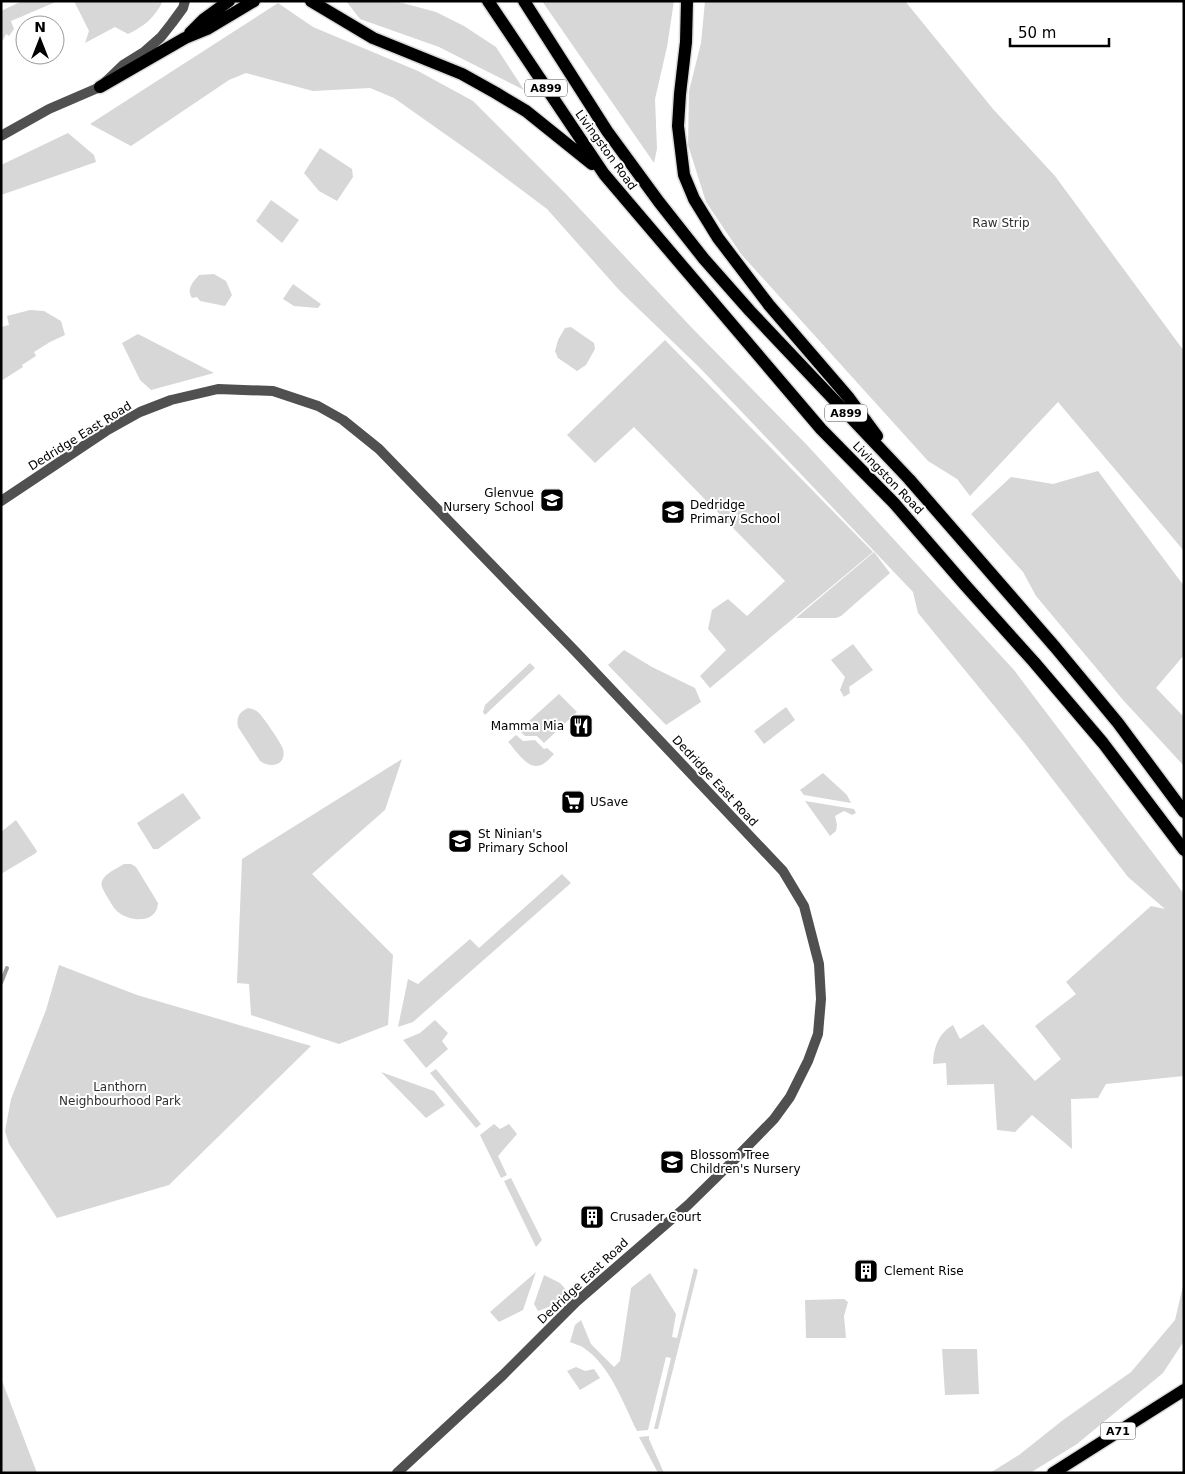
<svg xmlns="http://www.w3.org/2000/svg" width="1185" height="1474" font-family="'DejaVu Sans',sans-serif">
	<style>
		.green { fill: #d7d7d7 }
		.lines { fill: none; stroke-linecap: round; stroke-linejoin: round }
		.stream { stroke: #9e9e9e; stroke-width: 4 }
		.primary-casing { stroke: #dbdbdb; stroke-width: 15 }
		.tertiary { stroke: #505050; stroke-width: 10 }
		.primary { stroke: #000; stroke-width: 12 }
		.labels { text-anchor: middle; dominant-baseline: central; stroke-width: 4; stroke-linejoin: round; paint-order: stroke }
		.shield { fill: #fff; stroke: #4c4c4c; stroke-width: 1 }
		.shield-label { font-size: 11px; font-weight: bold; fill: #000 }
		.street-label { font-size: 12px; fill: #000; stroke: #fff }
		.park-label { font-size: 12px; fill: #2e2e2e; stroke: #fff }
		.poi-label { font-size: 12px; fill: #000; stroke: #fff; text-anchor: start }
	</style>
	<rect width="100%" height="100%" fill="#fff"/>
	<!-- green -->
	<path class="green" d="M22 1H58L11 21 14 29 9 36 6 34 3 40H1V11Z
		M74 1H163C154 18 145 26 128 34L115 27 85 43 89 31Z
		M346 1H395L436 12 464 26 496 47 524 90 439 47 360 19Z
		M542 1H674L667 47 655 99 657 149 654 163Z
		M705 1H905L993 109 1055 176 1184 351V551L1058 402 970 496 957 479 928 461 741 254 706 202 688 145 689 91 701 43Z
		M278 3 313 27 418 71 473 101 564 192 693 329 807 445 1014 670 1184 894V1076L1106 1084 1098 1098 1071 1099 1072 1149 1032 1115 1015 1132 997 1130 994 1084 947 1085 946 1063 933 1064C934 1047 938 1034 953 1025L960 1039 983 1024 1035 1081 1061 1059 1035 1026 1076 994 1066 982 1151 906 1165 909 1128 877 1023 741 918 613 913 592 699 367 620 291 547 209 479 158 394 98 370 88 313 91 246 73 229 80 131 146 90 124Z
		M68 133 94 155 96 162 1 195V165Z
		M320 148 352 169 353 177 337 201 319 191 304 173Z
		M271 200 299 220 282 243 256 221Z
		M214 274 226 281 232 295 225 306 200 301 197 297 192 298C186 289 193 282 199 275Z
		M293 284 321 304 318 308 294 306 283 299Z
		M30 310 44 311 61 321 65 335 50 342 34 352 36 356 22 365 23 367 1 381V327L9 325 7 316Z
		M571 327 594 343 595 349 586 365 577 371 558 358 555 351 558 340 565 328Z
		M138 334 214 373 151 390 140 380 122 343Z
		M665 340 873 552 710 688 700 676 726 650 708 629 712 610 728 599 747 616 785 581 634 427 595 463 567 435Z
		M1098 471 1184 586V655L1156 688 1184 717V766L1123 700 1036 596 1023 572 971 514 1011 477 1053 484Z
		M874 552 890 573 841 616 836 618H796Z
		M853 644 873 670 849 687 850 693 844 697 840 690 845 677 831 660Z
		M624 650 652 667 695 688 701 702 666 725 608 665Z
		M530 663 535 668 485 715 483 712 485 705Z
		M559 694 577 712 544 743 537 736H525L519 730Z
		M786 707 795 720 764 744 754 731Z
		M248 708C252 709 256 710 259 713 263 717 282 744 283 749 287 765 271 769 260 761L238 727C236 718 239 712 248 708Z
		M516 735 523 741 535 740 544 749 547 748 554 754C550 758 546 763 541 765 528 771 516 750 508 742Z
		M402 759 385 810 312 874 393 955 388 1025 339 1044 251 1015 249 984 237 983 242 859Z
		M823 773 847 795 851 803 804 795 800 790Z
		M183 793 201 818 158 849H153L137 823Z
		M805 801 854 809 856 813 852 815 844 811 835 816 837 825 836 831 830 836Z
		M16 820 37 851 36 853 1 874V832Z
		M124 864H131L136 867 158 903C157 924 130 922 118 912 113 908 110 901 106 895 104 891 100 886 102 881 105 873 118 868 124 864Z
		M562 874 571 883 413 1022 398 1027 408 979 418 984 470 939 479 948Z
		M59 965 137 995 311 1046 169 1185 57 1218 9 1144 5 1131 11 1099 46 1010Z
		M435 1020 448 1033 442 1041 448 1049 426 1068 403 1040 420 1033Z
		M436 1069 481 1124 476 1128 430 1073Z
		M381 1072 434 1091 445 1105 426 1118Z
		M494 1124 500 1129 509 1124 517 1134 498 1156 507 1175 501 1178 480 1135Z
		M511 1178 542 1240 536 1247 504 1181Z
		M694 1268 698 1270 658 1429H654L671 1358 666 1357 648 1430 637 1431C623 1403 611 1367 584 1348 580 1345 574 1344 570 1342L575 1325 581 1320 591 1344 614 1367 620 1361 631 1288 650 1273 676 1314 672 1337 677 1338Z
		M536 1272 523 1310 499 1322 490 1312Z
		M544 1275 560 1283 568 1292C558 1303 552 1306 538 1311L534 1304Z
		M1184 1282V1341L1163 1373 1077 1444 1030 1473H990L1019 1455 1063 1420 1131 1372 1175 1320Z
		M844 1299 848 1302 844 1316 846 1338H806L805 1300Z
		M942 1349H977L979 1394 945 1395Z
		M576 1367 585 1371 594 1369 600 1378 580 1390 567 1371Z
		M1 1378 37 1473H1Z
		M649 1436V1439L664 1473H658L639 1437Z"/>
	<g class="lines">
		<!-- stream -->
		<path class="stream" d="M1 983 7 968"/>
		<!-- primary casing -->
		<g class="primary-casing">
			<path id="primary" d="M311 1 373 38 462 74 496 93 526 111 592 164
				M488 1 604 174 821 429 894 503 965 585 1034 662 1103 743 1184 850
				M524 1 607 131 659 202 704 259 750 311 909 479 1055 647 1118 723 1184 812
				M687 1 686 42 680 94 678 126 684 175 694 199 718 238 769 305 849 398 877 436
				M190 33 204 19 229 1
				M100 87 185 38 207 29 254 1
				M1053 1473 1184 1390"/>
		</g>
		<!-- tertiary -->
		<path class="tertiary" d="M1 136 49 109 100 87 123 65 144 52 161 37 172 23 183 8 185 1
			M1 501 106 431 140 412 171 400 218 389 273 391 318 406 343 420 379 449 575 651 783 871 804 906 819 964 821 999 818 1034 808 1061 790 1097 774 1119 734 1160 688 1205 576 1302 503 1375 397 1473"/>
		<!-- primary -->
		<use href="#primary" class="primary"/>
	</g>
	<!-- icons -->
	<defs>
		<g id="school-square" transform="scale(1.25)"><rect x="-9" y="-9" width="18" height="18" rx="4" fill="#000" stroke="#fff"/><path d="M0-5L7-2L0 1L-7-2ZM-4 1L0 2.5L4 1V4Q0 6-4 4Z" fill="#fff"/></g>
		<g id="restaurant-square" transform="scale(1.25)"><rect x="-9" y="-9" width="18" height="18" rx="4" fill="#000" stroke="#fff"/><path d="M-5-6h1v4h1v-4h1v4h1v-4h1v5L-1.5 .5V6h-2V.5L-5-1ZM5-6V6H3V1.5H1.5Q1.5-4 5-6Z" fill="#fff"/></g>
		<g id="supermarket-square" transform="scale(1.25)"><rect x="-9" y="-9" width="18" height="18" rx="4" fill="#000" stroke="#fff"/><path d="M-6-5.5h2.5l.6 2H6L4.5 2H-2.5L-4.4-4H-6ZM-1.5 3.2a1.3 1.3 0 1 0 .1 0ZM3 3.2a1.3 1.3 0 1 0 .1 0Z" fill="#fff"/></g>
		<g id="building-square" transform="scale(1.25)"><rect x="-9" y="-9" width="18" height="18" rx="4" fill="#000" stroke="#fff"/><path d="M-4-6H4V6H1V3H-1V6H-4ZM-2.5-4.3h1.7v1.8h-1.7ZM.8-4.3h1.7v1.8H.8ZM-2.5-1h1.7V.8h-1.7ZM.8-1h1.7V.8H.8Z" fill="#fff"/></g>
	</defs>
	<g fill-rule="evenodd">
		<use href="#school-square" x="552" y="500"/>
		<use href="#school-square" x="673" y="512"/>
		<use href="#restaurant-square" x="581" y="726"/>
		<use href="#supermarket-square" x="573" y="802"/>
		<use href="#school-square" x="460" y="841"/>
		<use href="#school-square" x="672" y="1162"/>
		<use href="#building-square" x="592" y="1217"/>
		<use href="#building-square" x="866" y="1271"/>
	</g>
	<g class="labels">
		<!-- shield labels -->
		<g class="shield">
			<rect x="525" y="79.5" width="42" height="17" rx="4"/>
			<rect x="825" y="404.5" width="42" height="17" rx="4"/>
			<rect x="1100.5" y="1422.5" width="35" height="17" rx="4"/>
		</g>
		<g class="shield-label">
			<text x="546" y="88">A899</text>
			<text x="846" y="413">A899</text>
			<text x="1118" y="1431">A71</text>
		</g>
		<!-- street labels -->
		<g class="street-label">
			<text transform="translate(606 150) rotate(54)">Livingston Road</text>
			<text transform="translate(80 436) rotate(-32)">Dedridge East Road</text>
			<text transform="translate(888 478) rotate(46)">Livingston Road</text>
			<text transform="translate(715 781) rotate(47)">Dedridge East Road</text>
			<text transform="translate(583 1281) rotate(-43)">Dedridge East Road</text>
		</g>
		<!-- park labels -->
		<g class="park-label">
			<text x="1001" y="223">Raw Strip</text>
			<text x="120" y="1087">Lanthorn<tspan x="120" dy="14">Neighbourhood Park</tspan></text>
		</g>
		<!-- poi labels -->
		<g class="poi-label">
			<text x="534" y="493" text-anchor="end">Glenvue<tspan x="534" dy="14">Nursery School</tspan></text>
			<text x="690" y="505">Dedridge<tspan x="690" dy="14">Primary School</tspan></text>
			<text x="564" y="726" text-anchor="end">Mamma Mia</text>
			<text x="590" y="802">USave</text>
			<text x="478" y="834">St Ninian's<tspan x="478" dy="14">Primary School</tspan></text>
			<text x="690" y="1155">Blossom Tree<tspan x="690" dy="14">Children's Nursery</tspan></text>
			<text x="610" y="1217">Crusader Court</text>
			<text x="884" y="1271">Clement Rise</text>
		</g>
	</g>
	<!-- border -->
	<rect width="1185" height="1474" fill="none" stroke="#000000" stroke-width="5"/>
	<!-- north arrow -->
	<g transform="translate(40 40)"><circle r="24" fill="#ffffff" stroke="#999999"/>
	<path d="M0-4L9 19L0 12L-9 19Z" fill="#000000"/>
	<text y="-8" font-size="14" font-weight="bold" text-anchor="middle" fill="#000000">N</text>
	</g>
	<!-- scale -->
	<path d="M1010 38v8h99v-8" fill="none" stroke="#000000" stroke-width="2.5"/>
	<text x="1018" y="38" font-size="15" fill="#000000" stroke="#ffffff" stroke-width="4" paint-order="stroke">50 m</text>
</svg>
